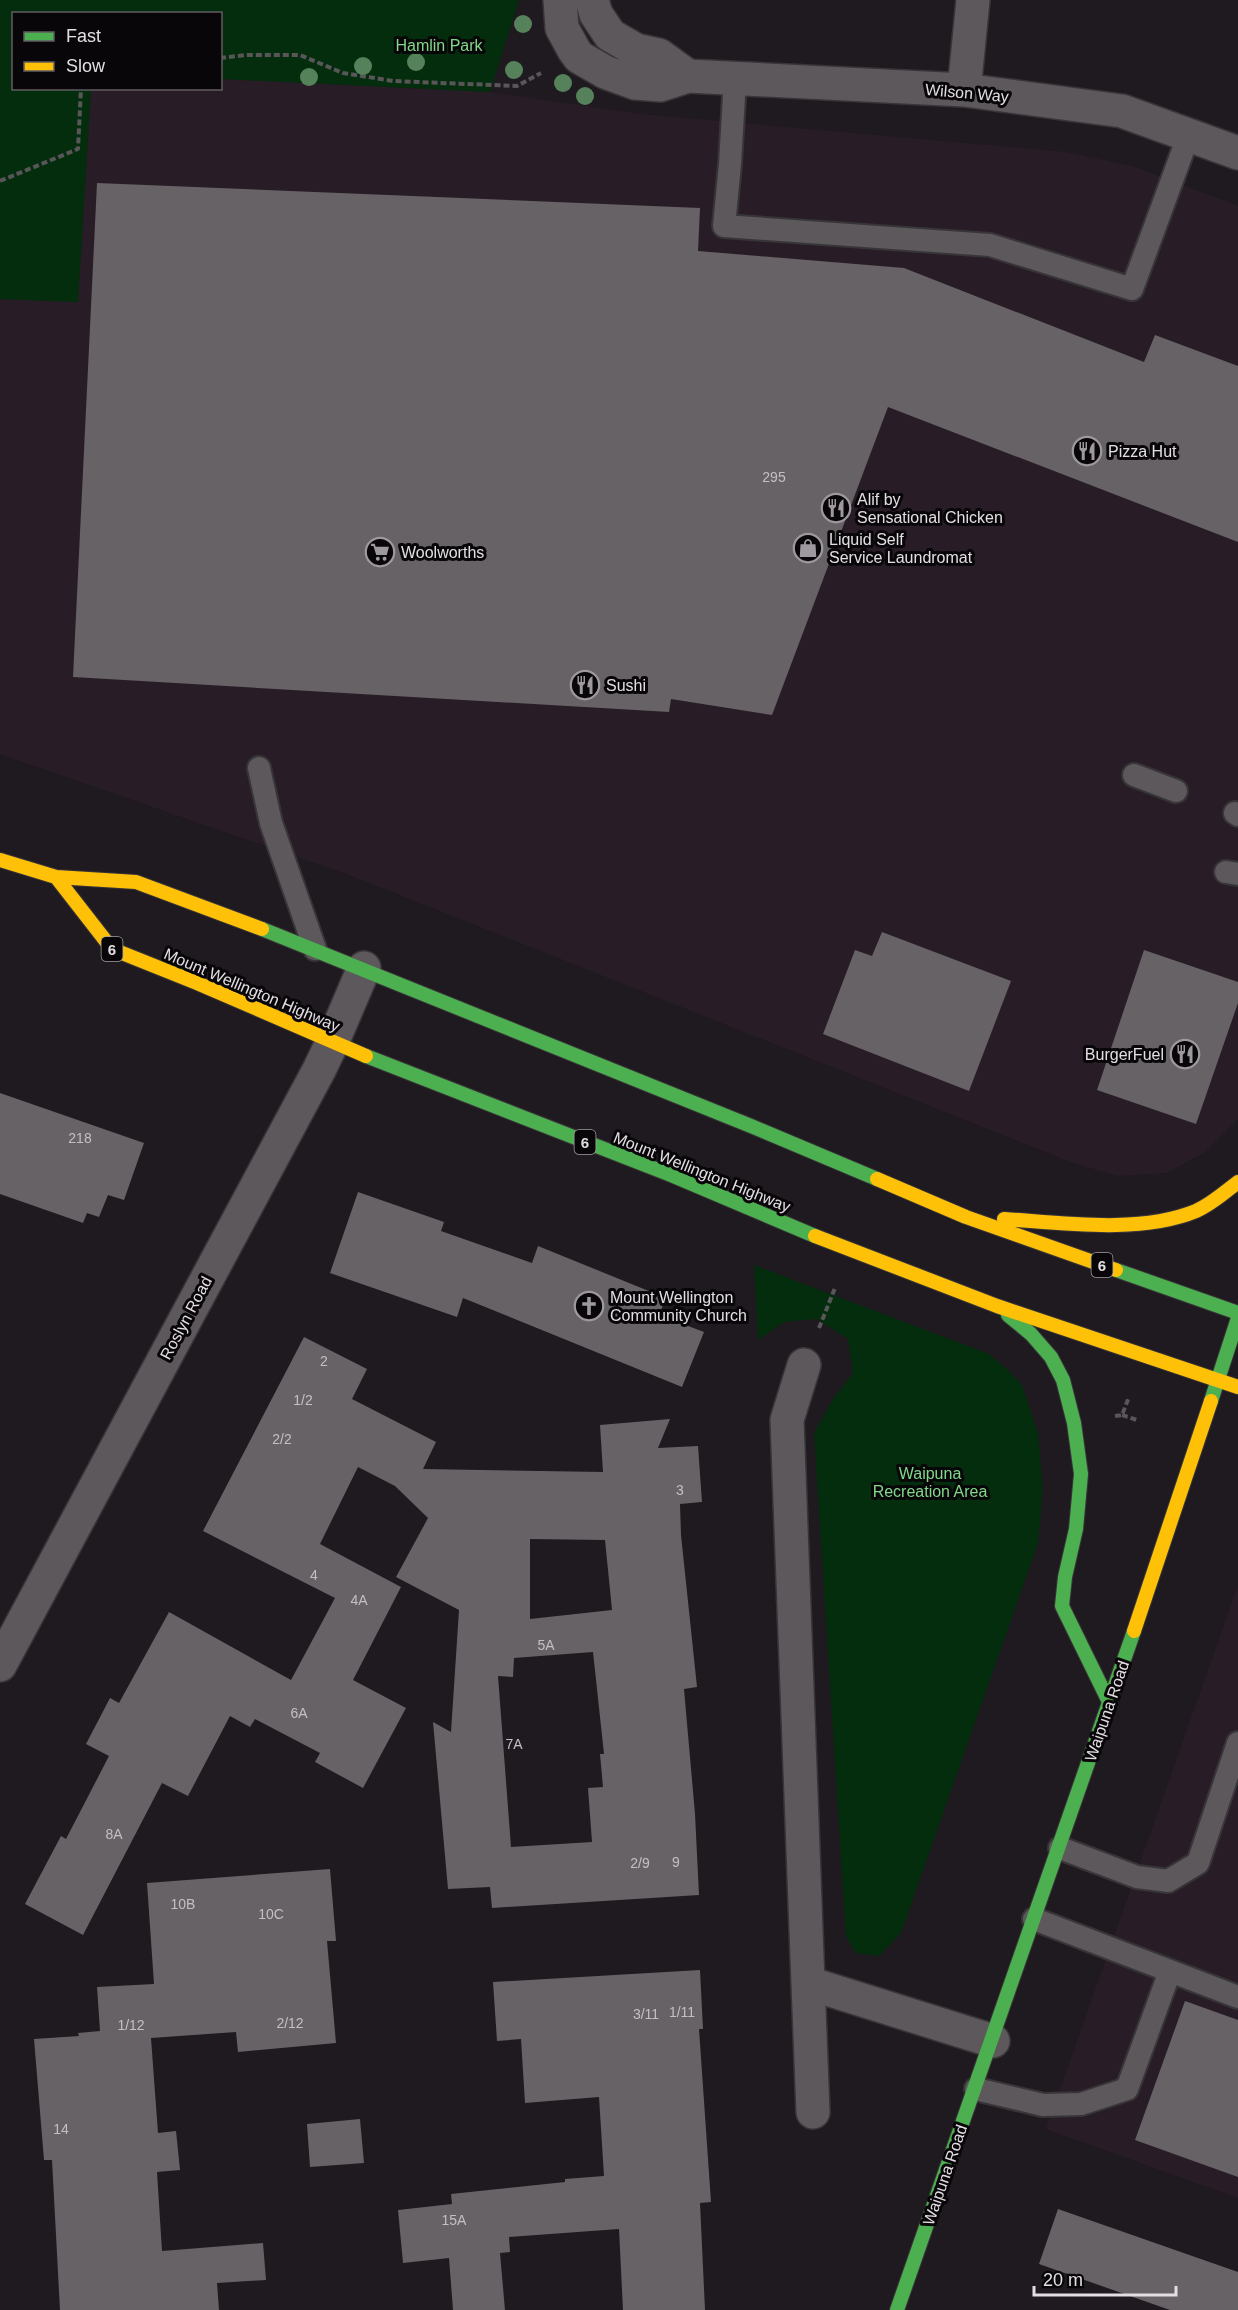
<svg xmlns="http://www.w3.org/2000/svg" width="1238" height="2310" font-family="Helvetica,sans-serif">
	<style>
		.built { fill: #281d27 }
		.green { fill: #042d0d }
		.building { fill: #666265; fill-rule: evenodd }
		.lines { fill: none; stroke-linecap: round; stroke-linejoin: round }
		.lane-casing { stroke: #383538; stroke-width: 26 }
		.street-casing { stroke: #383538; stroke-width: 36 }
		.fast-casing { stroke: #383538; stroke-width: 16 }
		.slow-casing { stroke: #383538; stroke-width: 16 }
		.path { stroke: #585658; stroke-width: 4; stroke-dasharray: 6 3; stroke-linecap: butt }
		.lane { stroke: #5c585b; stroke-width: 22 }
		.street { stroke: #5c585b; stroke-width: 33 }
		.fast { stroke: #4caf50; stroke-width: 14 }
		.slow { stroke: #ffc107; stroke-width: 14 }
		.tree { fill: #55825a }
		.labels { text-anchor: middle; dominant-baseline: central; stroke-width: 6; stroke-linejoin: round; paint-order: stroke }
		.number-label { font-size: 14px; fill: #c4bfc4 }
		.shield { fill: #080608; stroke: #a19da1; stroke-width: 1.5 }
		.shield-label { font-size: 15px; font-weight: bold; fill: #e3dee3 }
		.park-label { font-size: 16px; fill: #81d78a; stroke: #080608 }
		.street-label { font-size: 16px; fill: #e3dee3; stroke: #080608 }
		.poi-label { font-size: 16px; fill: #e3dee3; stroke: #080608; text-anchor: start }
	</style>
	<rect width="100%" height="100%" fill="#1f1a1f"/>
	<!-- built -->
	<path class="built" d="M221 79 490 92 640 114 1066 152 1135 167 1238 206V1119L1204 1153 1166 1173 1117 1176 1071 1162 352 876 0 754V299L78 302 91 89 220 88Z
		M1238 1585V2198L1046 2129Z"/>
	<!-- green -->
	<path class="green" d="M0 0H519L490 92 221 79 220 14H14V88L91 89 78 302 0 299Z
		M754 1265 989 1354 1008 1370 1022 1385 1038 1434 1043 1489 1038 1543 901 1933 879 1956 856 1953 846 1936 814 1433 833 1399 853 1373 848 1339 817 1319 784 1322 758 1340Z"/>
	<!-- building -->
	<path class="building" d="M97 183 700 208 698 251 904 268 1144 362 1155 335 1238 366V542L888 407 772 715 671 699 669 712 73 677Z
		M882 932 1011 981 969 1091 823 1034 855 950 872 956Z
		M1144 950 1238 982V1003L1196 1124 1097 1090Z
		M0 1093 144 1143 124 1200 108 1195 99 1217 87 1213 83 1223 0 1194Z
		M358 1192 444 1222 441 1231 532 1263 538 1246 666 1298 659 1315 704 1332 682 1387 463 1298 457 1317 330 1273Z
		M304 1337 367 1369 352 1399 436 1442 423 1469 603 1472 600 1425 670 1419 658 1448 698 1446 702 1502 680 1504 681 1535 697 1687 684 1689 695 1814 699 1895 492 1908 490 1887 448 1889 433 1722 451 1732 459 1610 396 1577 428 1518 395 1486 358 1467 320 1544 401 1587 353 1680 406 1708 363 1788 315 1762 320 1753 255 1719 250 1727 230 1716 188 1796 162 1783 83 1935 25 1904 61 1836 66 1839 109 1756 86 1744 110 1698 119 1703 169 1612 291 1680 335 1598 203 1531ZM530 1539 605 1540 612 1610 530 1619ZM593 1652 604 1754H600L603 1787 588 1788 592 1842 511 1847 498 1676 513 1677 514 1658Z
		M330 1869 336 1941H327L336 2043 238 2052 236 2032 151 2038 158 2133 176 2131 180 2170 157 2172 162 2251 263 2243 266 2280 217 2283 219 2310H60L52 2160H44L34 2039 79 2036 78 2033 100 2031 97 1987 154 1984 147 1883Z
		M700 1970 703 2029H699L711 2202 700 2203 705 2310H623L619 2229 509 2237 510 2252 500 2253 505 2310H453L449 2258 403 2263 398 2210 452 2204 451 2194 565 2182V2179L604 2176 599 2097 525 2103 521 2039 497 2041 493 1982Z
		M1185 2001 1238 2020V2177L1135 2140Z
		M360 2119 364 2163 310 2167 307 2124Z
		M1058 2209 1238 2272V2310H1170L1039 2264Z"/>
	<g class="lines">
		<!-- lane casing -->
		<g class="lane-casing">
			<path id="lane" d="M735 79 730 164 724 226 990 245 1132 289 1189 134
				M259 768 271 823 315 949
				M1134 775 1176 791
				M1235 813 1238 815
				M1226 872 1238 874
				M1060 1848 1137 1877 1168 1881 1198 1863 1238 1743
				M1034 1919 1238 1997
				M976 2089 1043 2105 1081 2104 1127 2089 1170 1971"/>
		</g>
		<!-- street casing -->
		<g class="street-casing">
			<path id="street" d="M560 0 562 28 574 50 579 57 605 72 635 83 660 85 688 76 964 90 1122 111 1238 153
				M592 0 596 14 610 35 636 50 659 55 688 76
				M964 90 973 0
				M804 1365 787 1420 808 1983 993 2041
				M0 1665 319 1070 332 1043 364 968
				M808 1983 813 2112"/>
		</g>
		<!-- fast casing -->
		<g class="fast-casing">
			<path id="fast" d="M262 929 751 1126 877 1179
				M366 1056 671 1175 815 1236
				M1116 1270 1238 1313
				M1008 1315 1031 1334 1051 1357 1063 1380 1074 1423 1081 1474 1076 1529 1065 1577 1062 1606 1110 1704
				M1211 1401 1238 1318
				M897 2310 1134 1631"/>
		</g>
		<!-- slow casing -->
		<g class="slow-casing">
			<path id="slow" d="M0 860 56 877 136 882 262 929
				M56 877 112 949 197 983 366 1056
				M877 1179 966 1217 1116 1270
				M1004 1219C1063 1223 1140 1234 1196 1211 1212 1204 1225 1192 1238 1182
				M815 1236 997 1306 1238 1387
				M1134 1631 1211 1401"/>
		</g>
		<!-- path -->
		<path class="path" d="M220 58 246 55H300L343 73 393 81 517 86 541 73
			M0 181 78 149 81 88
			M819 1328 835 1288
			M1122 1415 1137 1420
			M1115 1416 1122 1415 1129 1397"/>
		<!-- lane -->
		<use href="#lane" class="lane"/>
		<!-- street -->
		<use href="#street" class="street"/>
		<!-- fast -->
		<use href="#fast" class="fast"/>
		<!-- slow -->
		<use href="#slow" class="slow"/>
	</g>
	<!-- trees -->
	<g class="tree">
		<circle cx="523" cy="24" r="9"/>
		<circle cx="416" cy="62" r="9"/>
		<circle cx="363" cy="66" r="9"/>
		<circle cx="514" cy="70" r="9"/>
		<circle cx="309" cy="77" r="9"/>
		<circle cx="563" cy="83" r="9"/>
		<circle cx="585" cy="96" r="9"/>
	</g>
	<!-- icons -->
	<defs>
		<g id="restaurant-ring" transform="scale(1.5)"><circle r="9.5" fill="#080608" stroke="#9e999e" stroke-width="1.5"/><path d="M-5-6h1v4h1v-4h1v4h1v-4h1v5L-1.5 .5V6h-2V.5L-5-1ZM5-6V6H3V1.5H1.5Q1.5-4 5-6Z" fill="#9e999e"/></g>
		<g id="shop-ring" transform="scale(1.5)"><circle r="9.5" fill="#080608" stroke="#9e999e" stroke-width="1.5"/><path d="M-5-2.5h2.3a2.7 3.5 0 0 1 5.4 0H5L5.5 6h-11ZM-1.5-2.5h3a1.5 2.3 0 0 0-3 0Z" fill="#9e999e"/></g>
		<g id="supermarket-ring" transform="scale(1.5)"><circle r="9.5" fill="#080608" stroke="#9e999e" stroke-width="1.5"/><path d="M-6-5.5h2.5l.6 2H6L4.5 2H-2.5L-4.4-4H-6ZM-1.5 3.2a1.3 1.3 0 1 0 .1 0ZM3 3.2a1.3 1.3 0 1 0 .1 0Z" fill="#9e999e"/></g>
		<g id="church-ring" transform="scale(1.5)"><circle r="9.5" fill="#080608" stroke="#9e999e" stroke-width="1.5"/><path d="M-1.2-6h2.4v3.5h3.3v2.4h-3.3V6h-2.4V-.1h-3.3v-2.4h3.3Z" fill="#9e999e"/></g>
	</defs>
	<g fill-rule="evenodd">
		<use href="#restaurant-ring" x="1087" y="451"/>
		<use href="#restaurant-ring" x="836" y="508"/>
		<use href="#shop-ring" x="808" y="548"/>
		<use href="#supermarket-ring" x="380" y="552"/>
		<use href="#restaurant-ring" x="585" y="685"/>
		<use href="#restaurant-ring" x="1185" y="1054"/>
		<use href="#church-ring" x="589" y="1306"/>
	</g>
	<g class="labels">
		<!-- number labels -->
		<g class="number-label">
			<text x="774" y="477">295</text>
			<text x="80" y="1138">218</text>
			<text x="324" y="1361">2</text>
			<text x="303" y="1400">1/2</text>
			<text x="282" y="1439">2/2</text>
			<text x="680" y="1490">3</text>
			<text x="314" y="1575">4</text>
			<text x="359" y="1600">4A</text>
			<text x="546" y="1645">5A</text>
			<text x="299" y="1713">6A</text>
			<text x="514" y="1744">7A</text>
			<text x="114" y="1834">8A</text>
			<text x="676" y="1862">9</text>
			<text x="640" y="1863">2/9</text>
			<text x="183" y="1904">10B</text>
			<text x="271" y="1914">10C</text>
			<text x="682" y="2012">1/11</text>
			<text x="646" y="2014">3/11</text>
			<text x="290" y="2023">2/12</text>
			<text x="131" y="2025">1/12</text>
			<text x="61" y="2129">14</text>
			<text x="454" y="2220">15A</text>
		</g>
		<!-- shield labels -->
		<g class="shield">
			<rect x="101.5" y="937" width="21" height="24" rx="4.5"/>
			<rect x="574.5" y="1130" width="21" height="24" rx="4.5"/>
			<rect x="1091.5" y="1253" width="21" height="24" rx="4.5"/>
		</g>
		<g class="shield-label">
			<text x="112" y="949">6</text>
			<text x="585" y="1142">6</text>
			<text x="1102" y="1265">6</text>
		</g>
		<!-- park labels -->
		<g class="park-label">
			<text x="439" y="45">Hamlin Park</text>
			<text x="930" y="1473">Waipuna<tspan x="930" dy="18">Recreation Area</tspan></text>
		</g>
		<!-- street labels -->
		<g class="street-label">
			<text transform="translate(967 93) rotate(5)">Wilson Way</text>
			<text transform="translate(252 990) rotate(23)">Mount Wellington Highway</text>
			<text transform="translate(702 1172) rotate(22)">Mount Wellington Highway</text>
			<text transform="translate(186 1318) rotate(-62)">Roslyn Road</text>
			<text transform="translate(1107 1711) rotate(-71)">Waipuna Road</text>
			<text transform="translate(945 2175) rotate(-71)">Waipuna Road</text>
		</g>
		<!-- poi labels -->
		<g class="poi-label">
			<text x="1108" y="451">Pizza Hut</text>
			<text x="857" y="499">Alif by<tspan x="857" dy="18">Sensational Chicken</tspan></text>
			<text x="829" y="539">Liquid Self<tspan x="829" dy="18">Service Laundromat</tspan></text>
			<text x="401" y="552">Woolworths</text>
			<text x="606" y="685">Sushi</text>
			<text x="1164" y="1054" text-anchor="end">BurgerFuel</text>
			<text x="610" y="1297">Mount Wellington<tspan x="610" dy="18">Community Church</tspan></text>
		</g>
	</g>
	<!-- legend -->
	<rect x="12" y="12" width="210" height="78" fill="#080608" stroke="#605c60" stroke-width="1.5"/>
	<rect x="24" y="32" width="30" height="9" fill="#4caf50" stroke="#605c60" stroke-width="1.5"/>
	<text x="66" y="42" font-size="18" fill="#e3dee3">Fast</text>
	<rect x="24" y="62" width="30" height="9" fill="#ffc107" stroke="#605c60" stroke-width="1.5"/>
	<text x="66" y="72" font-size="18" fill="#e3dee3">Slow</text>
	<!-- scale -->
	<path d="M1034 2286v9h142v-9" fill="none" stroke="#e3dee3" stroke-width="3"/>
	<text x="1043" y="2286" font-size="18" fill="#e3dee3" stroke="#080608" stroke-width="4.5" paint-order="stroke">20 m</text>
</svg>
